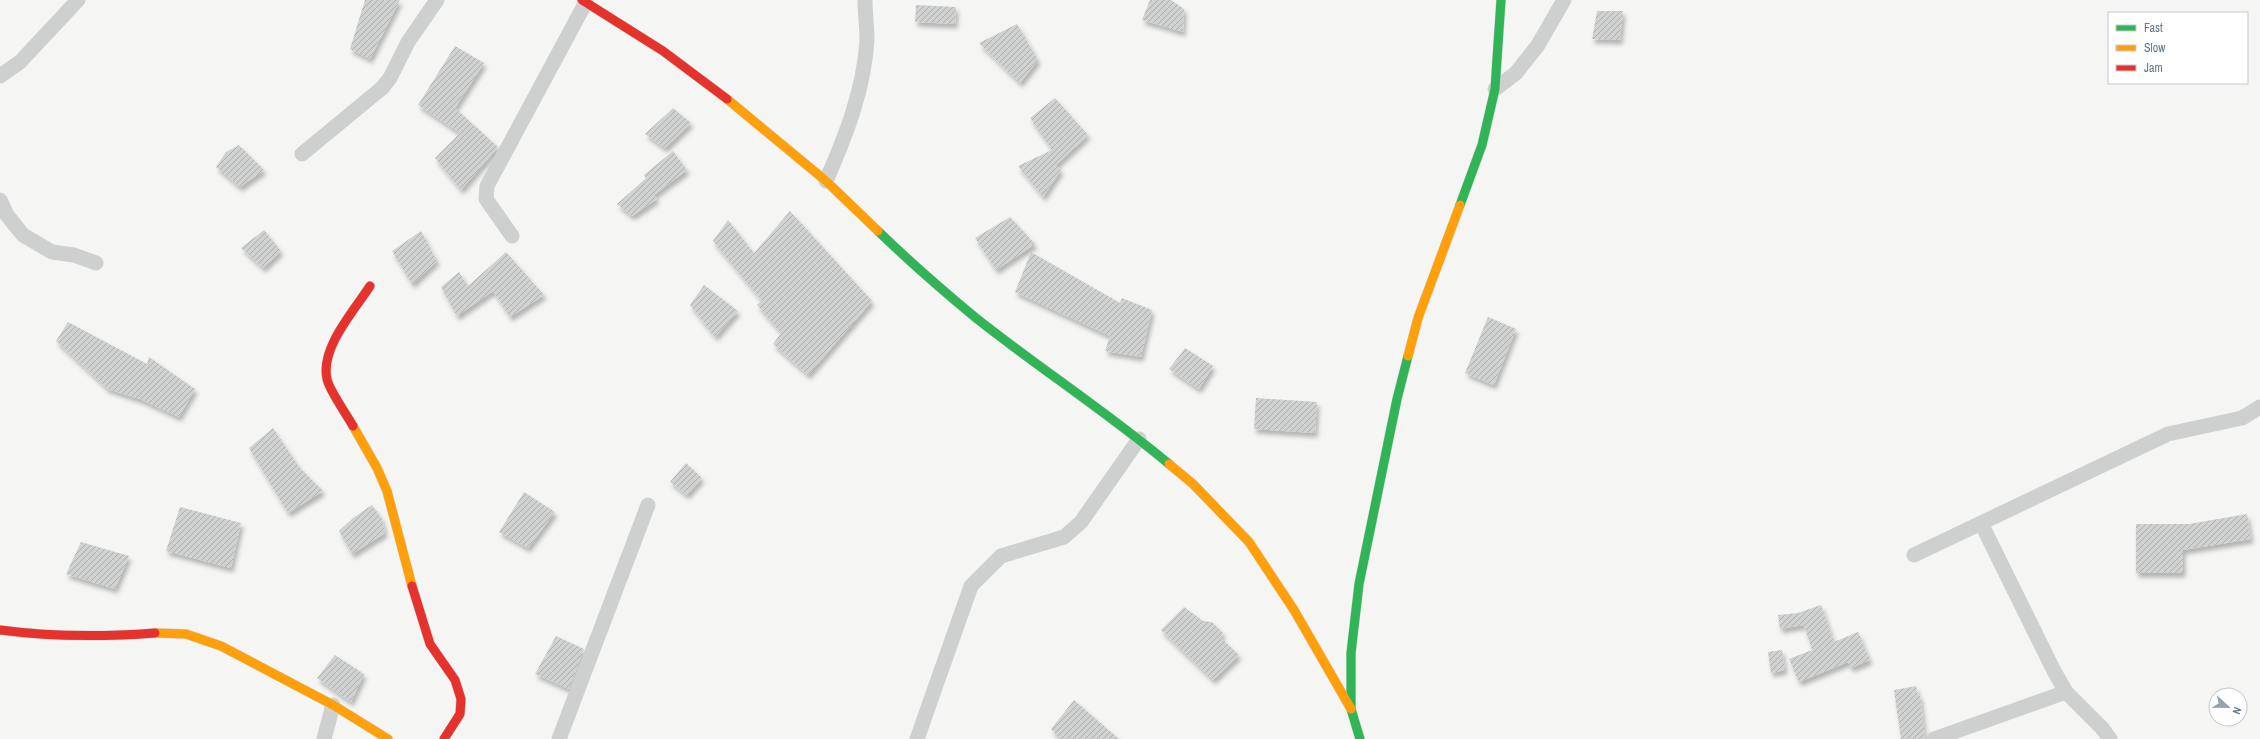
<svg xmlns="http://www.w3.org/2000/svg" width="2260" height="739" font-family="'Archivo Narrow',sans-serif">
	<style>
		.building { fill: url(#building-hatch); filter: url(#shadow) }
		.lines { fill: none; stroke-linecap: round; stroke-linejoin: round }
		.fast-casing { stroke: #d1d3d3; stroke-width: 10 }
		.slow-casing { stroke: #d1d3d3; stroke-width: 10 }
		.jam-casing { stroke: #d1d3d3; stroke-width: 10 }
		.street { stroke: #ced0d0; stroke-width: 15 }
		.fast { stroke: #30b455; stroke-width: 9 }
		.slow { stroke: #ff9f0a; stroke-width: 9 }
		.jam { stroke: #e5322d; stroke-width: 9 }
	</style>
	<defs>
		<pattern id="building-hatch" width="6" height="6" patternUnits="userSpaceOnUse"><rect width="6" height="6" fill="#d0d1d1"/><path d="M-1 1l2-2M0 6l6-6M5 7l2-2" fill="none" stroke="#acaeaf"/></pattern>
		<filter id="shadow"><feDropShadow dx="2.5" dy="4.5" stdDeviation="2" flood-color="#0004"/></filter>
	</defs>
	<rect width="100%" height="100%" fill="#f5f5f3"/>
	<!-- building -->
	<path class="building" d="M365 0H400L370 59 350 49Z
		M1150 0H1171L1184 9 1183 32 1142 20Z
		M916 5 956 7 955 24 915 22Z
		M1597 11H1623L1620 40 1592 39Z
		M1017 24 1038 60 1020 83 979 43Z
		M455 46 484 63 455 108 498 147 461 190 435 158 460 133 418 105Z
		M1055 98 1088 135 1056 165 1061 170 1043 197 1018 166 1052 150 1030 118Z
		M673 108 691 123 665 148 645 134Z
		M239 145 264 170 240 187 216 167 226 152Z
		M673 151 687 170 654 195 657 199 632 216 617 204 646 178 644 175Z
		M790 211 872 301 808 375 773 344 781 333 757 305 762 301 713 241 728 220 754 253Z
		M1010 217 1035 244 996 270 975 238Z
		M264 230 281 251 263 268 241 248Z
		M421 231 437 261 412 284 392 251Z
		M506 252 544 295 510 317 493 291 457 316 441 287 459 272 468 286Z
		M1031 252 1120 303 1122 298 1152 310 1141 357 1105 351 1110 336 1015 292Z
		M704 285 738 311 715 337 690 305Z
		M1488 317 1516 329 1494 385 1465 373Z
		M68 322 147 364 149 357 195 389 179 417 142 400 108 389 56 341Z
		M1185 348 1213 366 1199 389 1169 369Z
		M1256 398 1317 402 1315 433 1254 429Z
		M273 428 299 467 323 491 288 513 249 448Z
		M686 463 702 478 687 495 670 482Z
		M524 492 555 512 528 548 499 532Z
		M372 505 382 519 385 533 352 554 339 531 353 518Z
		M180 507 241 523 231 568 166 551Z
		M2247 514 2251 539 2183 550V573H2136V524H2189Z
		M81 542 129 556 115 589 66 574Z
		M1821 605 1834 642 1858 632 1870 660 1851 668 1848 662 1799 682 1789 659 1812 650 1804 625 1780 629 1778 615 1798 613Z
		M1184 607 1203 621 1212 622 1223 633 1221 638 1239 655 1213 680 1161 630Z
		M556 636 584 649 569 689 535 674Z
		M1782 650 1785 670 1771 673 1768 652Z
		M335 655 364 674 351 702 317 678Z
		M1916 686 1918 696 1920 695 1925 739H1901L1894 690Z
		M1074 700 1119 739H1061L1051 729Z"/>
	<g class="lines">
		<!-- fast casing -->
		<g class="fast-casing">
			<path id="fast" d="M1460 205 1482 145 1495 89 1501 0
				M878 231C909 261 942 290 976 318 1039 368 1107 412 1169 464
				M1360 739 1351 709V653L1359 584 1397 399 1408 356"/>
		</g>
		<!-- slow casing -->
		<g class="slow-casing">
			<path id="slow" d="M727 99 826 181 878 231
				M1408 356 1418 318 1460 205
				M353 426 377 468 387 491 412 586
				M1169 464 1193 484 1249 542 1294 610 1351 709
				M155 633 186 634 221 646 333 705 388 739"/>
		</g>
		<!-- jam casing -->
		<g class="jam-casing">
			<path id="jam" d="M582 0 663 51 727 99
				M353 426C347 415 329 390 327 379 320 348 354 311 370 286
				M412 586 430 644 455 680 461 699 460 714 444 739
				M0 630C52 637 102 637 155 633"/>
		</g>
		<!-- street -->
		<path class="street" d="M0 76 20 62 78 0
			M1495 89 1516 73 1538 45 1564 0
			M302 154 382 88 390 78 408 42 437 0
			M826 181C846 135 864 90 867 40 867 27 865 13 865 0
			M0 200 7 215 23 235 52 252 74 255 96 263
			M512 236 486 199 487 186 586 2
			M1981 523 2054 671 2066 692 2102 728 2110 739
			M1914 555 2168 434 2242 418 2260 407
			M324 739 333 705
			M559 739 648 505
			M917 739 971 586 1001 556 1064 537 1081 522 1139 439
			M1934 739 2066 692"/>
		<!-- fast -->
		<use href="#fast" class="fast"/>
		<!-- slow -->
		<use href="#slow" class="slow"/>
		<!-- jam -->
		<use href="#jam" class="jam"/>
	</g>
	<!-- legend -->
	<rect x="2108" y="12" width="140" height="72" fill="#ffffff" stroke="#c1c9ce"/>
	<rect x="2116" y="25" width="20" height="6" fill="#30b455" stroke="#c1c9ce"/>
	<text x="2144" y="32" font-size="12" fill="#637785">Fast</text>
	<rect x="2116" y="45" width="20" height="6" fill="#ff9f0a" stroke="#c1c9ce"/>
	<text x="2144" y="52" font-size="12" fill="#637785">Slow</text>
	<rect x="2116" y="65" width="20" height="6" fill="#e5322d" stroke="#c1c9ce"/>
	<text x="2144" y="72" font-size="12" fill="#637785">Jam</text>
	<!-- north arrow -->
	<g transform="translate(2228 707) rotate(112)"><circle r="19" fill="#ffffff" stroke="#c1c9ce"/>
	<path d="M0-3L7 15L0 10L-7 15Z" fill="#96a3ac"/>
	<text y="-6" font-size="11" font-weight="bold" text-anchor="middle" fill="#637785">N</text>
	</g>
</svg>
